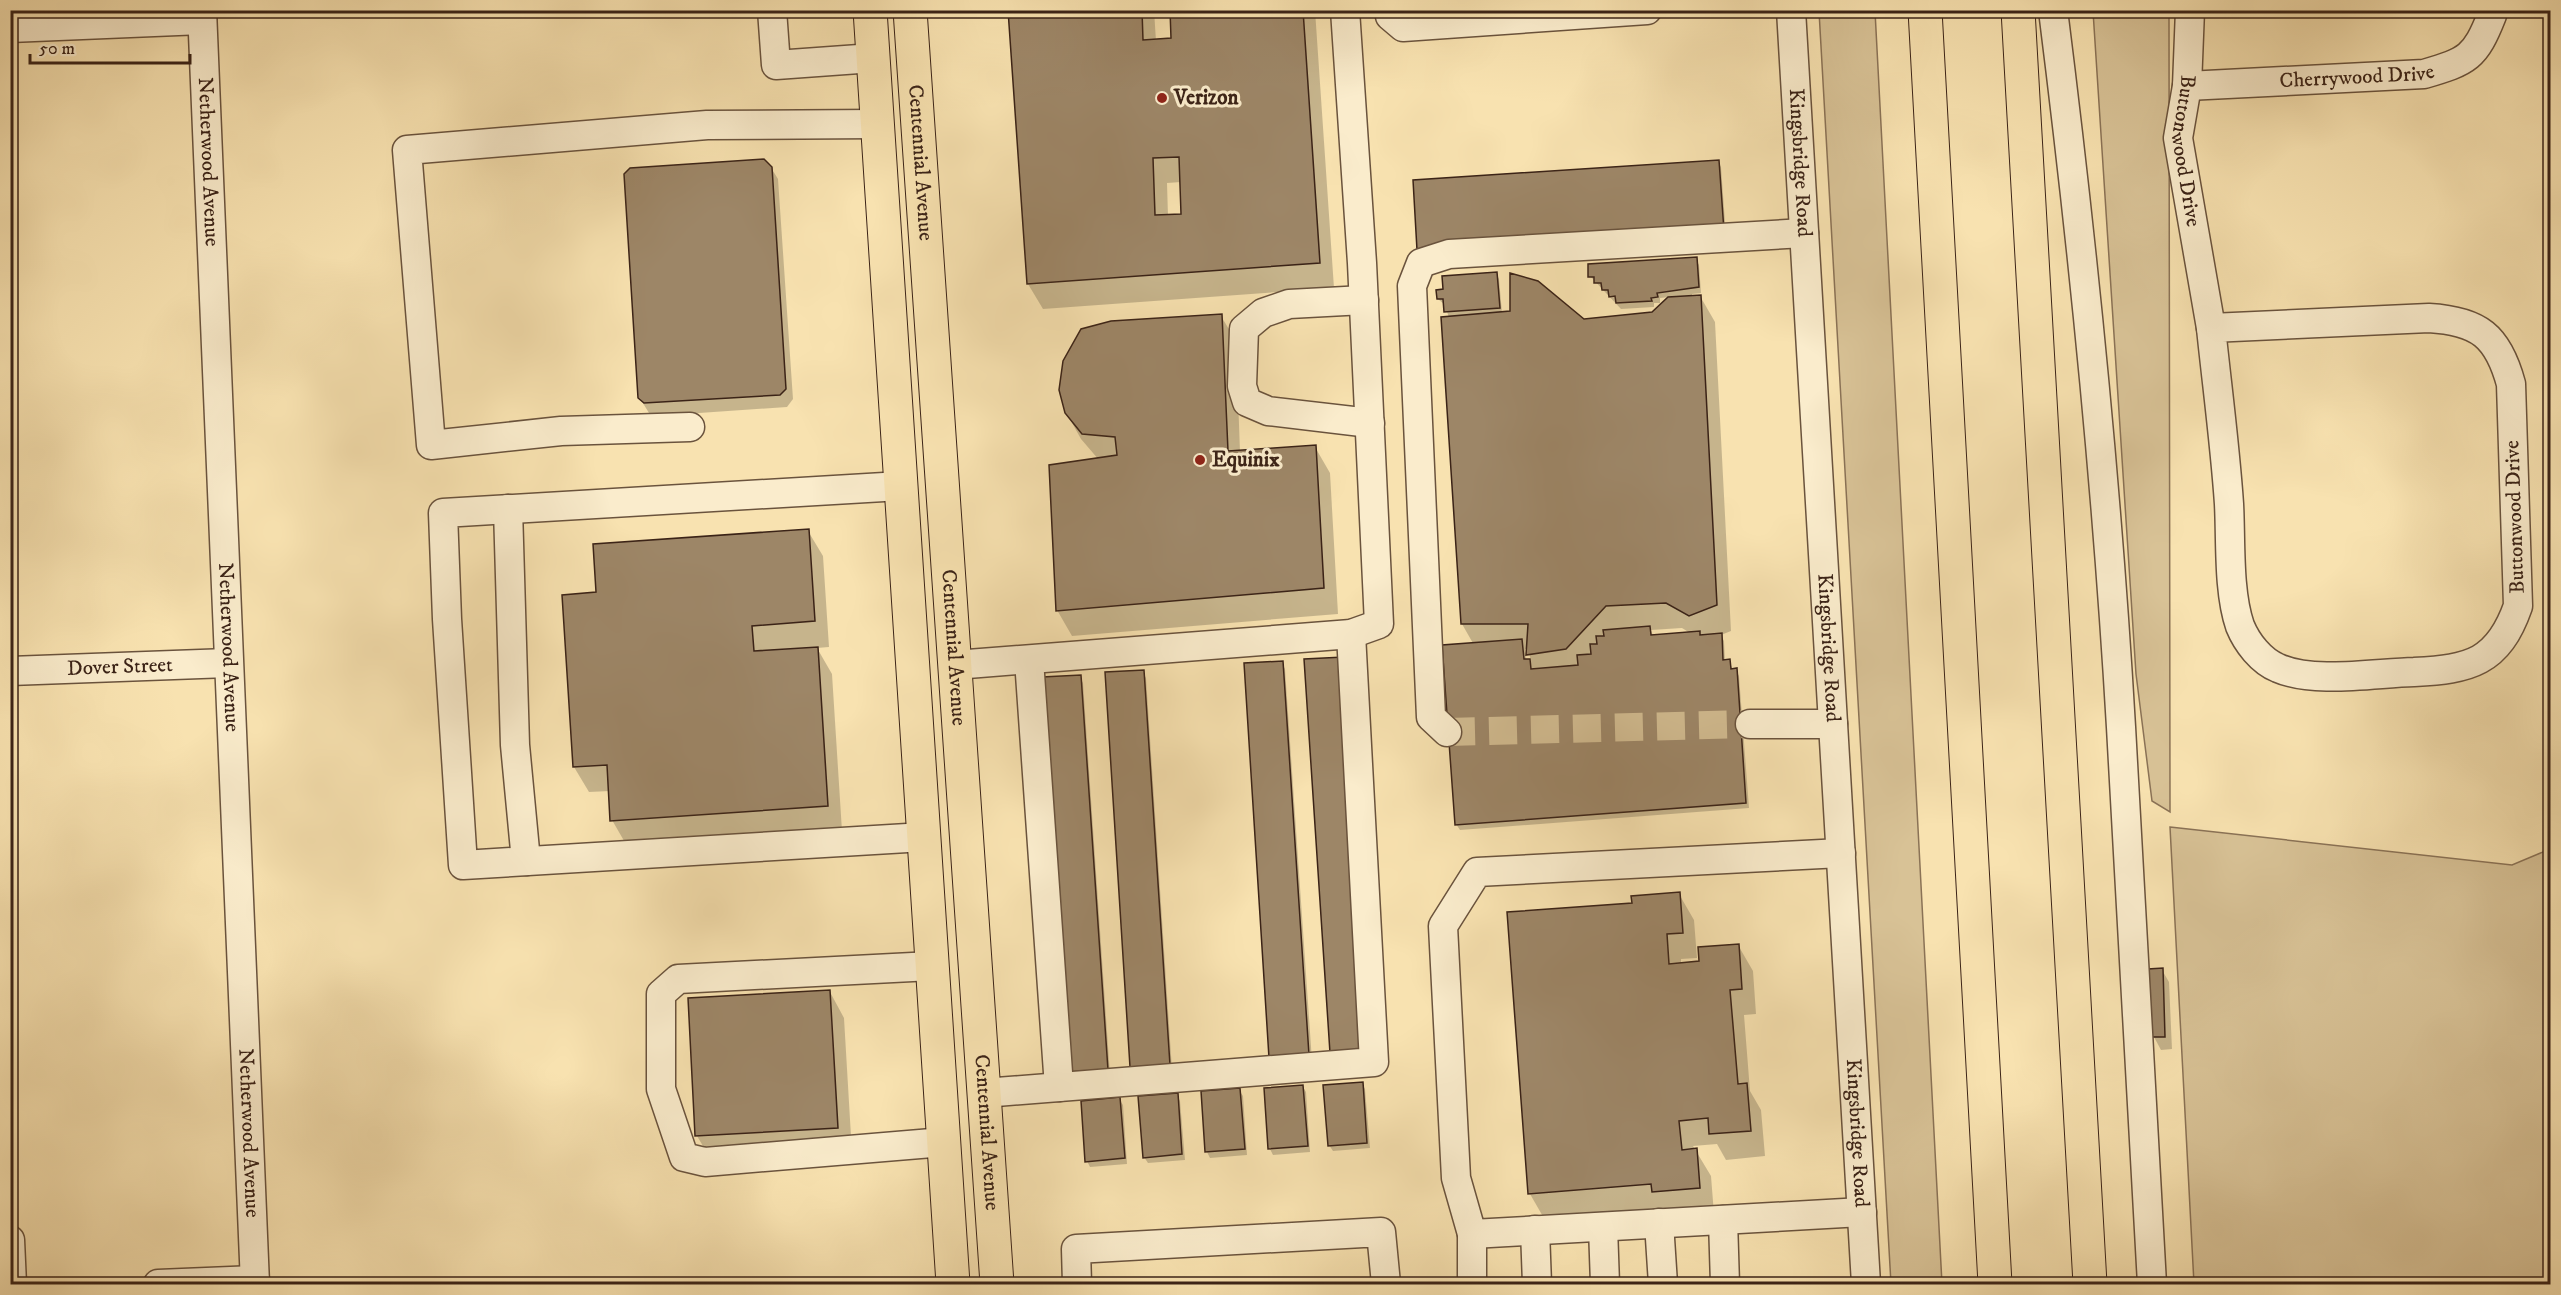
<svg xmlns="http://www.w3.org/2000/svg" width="2561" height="1295" font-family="'IM FELL DW Pica',serif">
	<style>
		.green { fill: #d8c296; stroke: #8a7256; stroke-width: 1.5 }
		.shadow { fill: #0003; fill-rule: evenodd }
		.building { fill: #9d8667; stroke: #3b2317; stroke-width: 1.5; fill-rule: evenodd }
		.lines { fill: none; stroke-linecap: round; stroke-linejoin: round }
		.minor-tunnel { stroke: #d2bc91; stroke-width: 28; stroke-dasharray: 28 14; stroke-linecap: butt }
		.minor-casing { stroke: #6a533d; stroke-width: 31 }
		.major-casing { stroke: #3b2317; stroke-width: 35 }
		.highway-casing { stroke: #3b2317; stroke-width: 35 }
		.minor { stroke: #faeccc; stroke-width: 28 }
		.major { stroke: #f8e2b0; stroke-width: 33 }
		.highway { stroke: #f8e2b0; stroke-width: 33 }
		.poi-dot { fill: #8f2418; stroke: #faeccc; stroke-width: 2 }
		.labels { text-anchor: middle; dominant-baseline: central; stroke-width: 6; stroke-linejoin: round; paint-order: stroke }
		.street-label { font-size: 21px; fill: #3b2317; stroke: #faeccc }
		.poi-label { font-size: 21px; font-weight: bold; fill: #3b2317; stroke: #faeccc; text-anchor: start }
	</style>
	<rect width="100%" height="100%" fill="#f8e2b0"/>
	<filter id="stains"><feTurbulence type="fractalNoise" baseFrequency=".00333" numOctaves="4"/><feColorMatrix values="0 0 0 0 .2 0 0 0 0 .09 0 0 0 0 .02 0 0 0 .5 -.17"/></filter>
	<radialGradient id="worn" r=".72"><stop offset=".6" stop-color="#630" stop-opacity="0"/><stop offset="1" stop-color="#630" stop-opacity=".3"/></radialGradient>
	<!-- green -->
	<path class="green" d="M1819 11H1875L1942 1284H1891Z
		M2093 11H2169L2170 812 2152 801 2136 674Z
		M2170 827 2512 865 2550 849V1284H2194Z"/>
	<!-- shadow -->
	<path class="shadow" d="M1010 10H1154L1156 41 1173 40 1171 10H1315L1334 288 1043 309 1028 284ZM1181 182 1183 216H1168L1167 183Z
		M1718 161 1721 167 1726 236 1422 255Z
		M770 166 778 179 793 399 787 407 656 416 649 413 641 400 624 178 631 169Z
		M1696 259 1699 265 1701 293 1692 294V297L1700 296 1715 322 1731 631 1721 635 1724 641 1725 661H1729L1733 670H1736L1739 676 1749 808 1460 830 1456 824 1474 645 1462 624 1449 318 1445 305 1438 299V291L1496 273 1499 279 1502 313 1584 321 1653 314 1670 297 1660 298V303H1654V307L1621 309 1590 276ZM1682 628 1690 633 1653 636 1651 630ZM1525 649H1528L1531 661H1526Z
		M1221 316 1236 341 1240 452 1315 447 1330 473 1338 614 1072 636 1057 610 1099 460 1081 439 1066 412Z
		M808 531 823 556 829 647 817 648 832 674 842 831 627 846 612 820 610 791 589 792 574 767 598 594Z
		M1282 663 1285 669 1312 1061 1274 1063Z
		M1143 672 1146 678 1172 1070 1135 1072 1132 1067Z
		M1080 677 1083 683 1110 1075 1072 1077Z
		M1679 894 1694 920 1697 958 1681 959V964L1701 962 1738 945 1753 971 1756 1014 1744 1015 1750 1091 1761 1110 1765 1156 1726 1160 1717 1144 1693 1146 1711 1176 1714 1214 1545 1220 1530 1194 1509 914 1634 904Z
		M2162 970 2169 982 2172 1049 2161 1050 2154 1037Z
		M830 992 844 1018 852 1153 712 1161 697 1136Z
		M1362 1083 1365 1089 1370 1148 1333 1151 1329 1145Z
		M1303 1087 1306 1092 1310 1152 1273 1155 1270 1149Z
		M1239 1090 1243 1096 1247 1155 1210 1158 1207 1152 1203 1093Z
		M1177 1095 1180 1101 1185 1160 1148 1163 1144 1157Z
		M1119 1099 1123 1105 1127 1164 1090 1167 1087 1161Z"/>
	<!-- building -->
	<path class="building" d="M1008 10H1142L1143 40 1171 38 1170 10H1303L1320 263 1027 284ZM1179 157 1181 214 1155 215 1153 158Z
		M764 159 772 167 786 389 780 395 644 403 638 398 624 174 630 168Z
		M1719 160 1724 231 1417 250 1413 180Z
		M1697 257 1699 287 1657 293 1658 297 1651 298 1652 301 1616 303 1615 296 1609 297 1608 290H1602L1601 283H1594V277H1588V264Z
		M1497 272 1500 308 1444 312 1443 299H1437L1436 290 1443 289 1442 276Z
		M1510 273 1538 281 1584 319 1652 312 1668 297 1701 295 1717 605 1689 616 1666 603 1606 606 1566 649 1526 655 1528 624H1461L1441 317 1510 311Z
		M1222 314 1228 451 1316 445 1324 588 1056 611 1049 465 1117 455 1115 437 1082 434 1065 413 1059 390 1063 361 1081 329 1111 321Z
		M809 529 815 621 752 626 754 651 818 647 828 806 610 821 607 765 573 767 562 595 596 592 593 544Z
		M1650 626 1651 635 1700 631V635L1722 633 1723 660 1730 659 1731 669 1737 668 1746 803 1455 825 1442 645 1522 639 1524 659H1530L1531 669 1578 665 1577 655 1591 654 1590 644H1597L1596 636H1604L1603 630Z
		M1344 657 1370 1051 1330 1053 1304 659Z
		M1283 661 1309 1055 1269 1058 1244 663Z
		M1144 670 1170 1065 1130 1067 1105 672Z
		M1081 675 1108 1070 1067 1072 1042 677Z
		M1680 892 1683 933 1667 934 1669 964 1699 961 1698 947 1739 944 1742 989 1730 990 1738 1084 1747 1083 1751 1131 1709 1134 1708 1118 1679 1121 1682 1150 1697 1148 1700 1188 1652 1192 1651 1184 1528 1194 1507 912 1632 903 1631 896Z
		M2163 968 2165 1037H2152L2148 969Z
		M830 990 838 1128 695 1136 688 998Z
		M1363 1082 1367 1143 1328 1146 1323 1085Z
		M1303 1085 1308 1146 1268 1149 1264 1088Z
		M1240 1088 1245 1149 1205 1152 1201 1091Z
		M1178 1093 1182 1154 1143 1158 1138 1096Z
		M1120 1097 1125 1158 1085 1162 1081 1101Z"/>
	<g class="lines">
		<!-- minor-tunnel -->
		<path class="minor-tunnel" d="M1447 732 1750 724"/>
		<!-- minor casing -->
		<g class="minor-casing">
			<g id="minor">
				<path id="s1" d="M202 10 255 1284"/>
				<path d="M772 10 776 65 873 58"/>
				<path d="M1389 10 1390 16 1403 27 1647 10"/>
				<path id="s2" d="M1791 10 1866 1284"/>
				<path d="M2053 10C2083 248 2107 487 2121 727 2132 913 2140 1099 2152 1284"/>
				<path id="s3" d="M2190 10 2187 86 2178 138 2211 328"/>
				<path d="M10 28 202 20"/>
				<path id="s4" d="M2187 86 2424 74C2468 61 2475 58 2492 15L2491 10"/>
				<path d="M1364 300 1289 304 1263 313 1244 329 1242 386 1247 402 1268 411 1370 423"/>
				<path d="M2429 318C2479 321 2498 336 2511 384L2518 606C2498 663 2470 669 2414 672 2375 673 2314 684 2278 668 2261 661 2247 643 2240 626 2228 591 2231 541 2229 504 2225 445 2217 386 2211 328Z"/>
				<path d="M690 427 561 431 431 445 407 150 707 125 877 124"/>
				<path d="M901 486 443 513 447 619 463 865 924 837"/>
				<path d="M508 509 515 745 526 861"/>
				<path d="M1029 660 1059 1087"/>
				<path d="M955 665 1351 634 1379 624 1362 263 1345 10"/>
				<path id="s5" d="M10 671 228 663"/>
				<path d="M1750 724H1833"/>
				<path d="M1447 732 1431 717 1412 286 1421 263 1449 254 1804 233"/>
				<path d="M1841 853 1477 872 1443 926 1456 1178 1472 1234 1862 1212"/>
				<path d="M932 966 678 979 661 994V1089L684 1157 705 1162 944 1142"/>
				<path d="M984 1093 1374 1062 1351 634"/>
				<path d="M1723 1220 1725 1284"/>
				<path d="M1659 1223 1663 1284"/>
				<path d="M1603 1227 1605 1284"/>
				<path d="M1535 1230 1537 1284"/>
				<path d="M10 1240 12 1284"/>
				<path d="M158 1284 255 1280"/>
				<path d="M1077 1284 1076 1249 1381 1232 1386 1284"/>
				<path d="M1472 1284V1234"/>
			</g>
		</g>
		<!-- major casing -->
		<g class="major-casing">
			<g id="major">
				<path d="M870 10 953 1284"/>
				<path id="s6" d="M910 10 997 1284"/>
			</g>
		</g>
		<!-- highway casing -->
		<g class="highway-casing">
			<path id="highway" d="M1925 10 1995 1284
				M2018 10 2090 1284"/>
		</g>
		<!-- minor -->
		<use href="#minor" class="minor"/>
		<!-- major -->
		<use href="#major" class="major"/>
		<!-- highway -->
		<use href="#highway" class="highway"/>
	</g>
	<!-- markers -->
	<g class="poi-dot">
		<circle cx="1162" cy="98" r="6"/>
		<circle cx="1200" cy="460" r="6"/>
	</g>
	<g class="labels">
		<!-- street labels -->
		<g class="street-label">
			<text stroke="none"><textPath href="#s4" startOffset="170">Cherrywood Drive</textPath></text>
			<text stroke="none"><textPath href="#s3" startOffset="142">Buttonwood Drive</textPath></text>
			<text stroke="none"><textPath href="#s1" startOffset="152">Netherwood Avenue</textPath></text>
			<text stroke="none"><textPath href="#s2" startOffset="153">Kingsbridge Road</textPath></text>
			<text stroke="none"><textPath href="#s6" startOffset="153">Centennial Avenue</textPath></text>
			<text transform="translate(2515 517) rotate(-92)">Buttonwood Drive</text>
			<text stroke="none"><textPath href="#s6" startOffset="639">Centennial Avenue</textPath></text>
			<text stroke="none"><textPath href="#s1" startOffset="638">Netherwood Avenue</textPath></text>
			<text stroke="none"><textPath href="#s2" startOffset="639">Kingsbridge Road</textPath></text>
			<text stroke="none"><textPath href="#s5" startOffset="110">Dover Street</textPath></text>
			<text stroke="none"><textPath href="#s6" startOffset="1125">Centennial Avenue</textPath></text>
			<text stroke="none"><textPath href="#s1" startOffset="1124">Netherwood Avenue</textPath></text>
			<text stroke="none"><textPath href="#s2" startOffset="1125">Kingsbridge Road</textPath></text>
		</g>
		<!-- poi labels -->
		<g class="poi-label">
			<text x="1174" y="98">Verizon</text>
			<text x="1212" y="460">Equinix</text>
		</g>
	</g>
	<!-- margin -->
	<rect width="2561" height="1295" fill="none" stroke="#f8e2b0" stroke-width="36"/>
	<rect x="12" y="12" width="2537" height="1271" fill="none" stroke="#3b2317" stroke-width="3"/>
	<rect x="18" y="18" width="2525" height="1259" fill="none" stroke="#3b2317" stroke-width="1.5"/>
	<!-- scale -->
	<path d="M30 54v9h160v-9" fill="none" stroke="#3b2317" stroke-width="3"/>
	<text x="39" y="54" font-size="18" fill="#3b2317" stroke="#faeccc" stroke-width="4.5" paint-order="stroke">50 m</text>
	<rect width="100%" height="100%" filter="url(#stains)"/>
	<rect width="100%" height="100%" fill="url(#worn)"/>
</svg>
